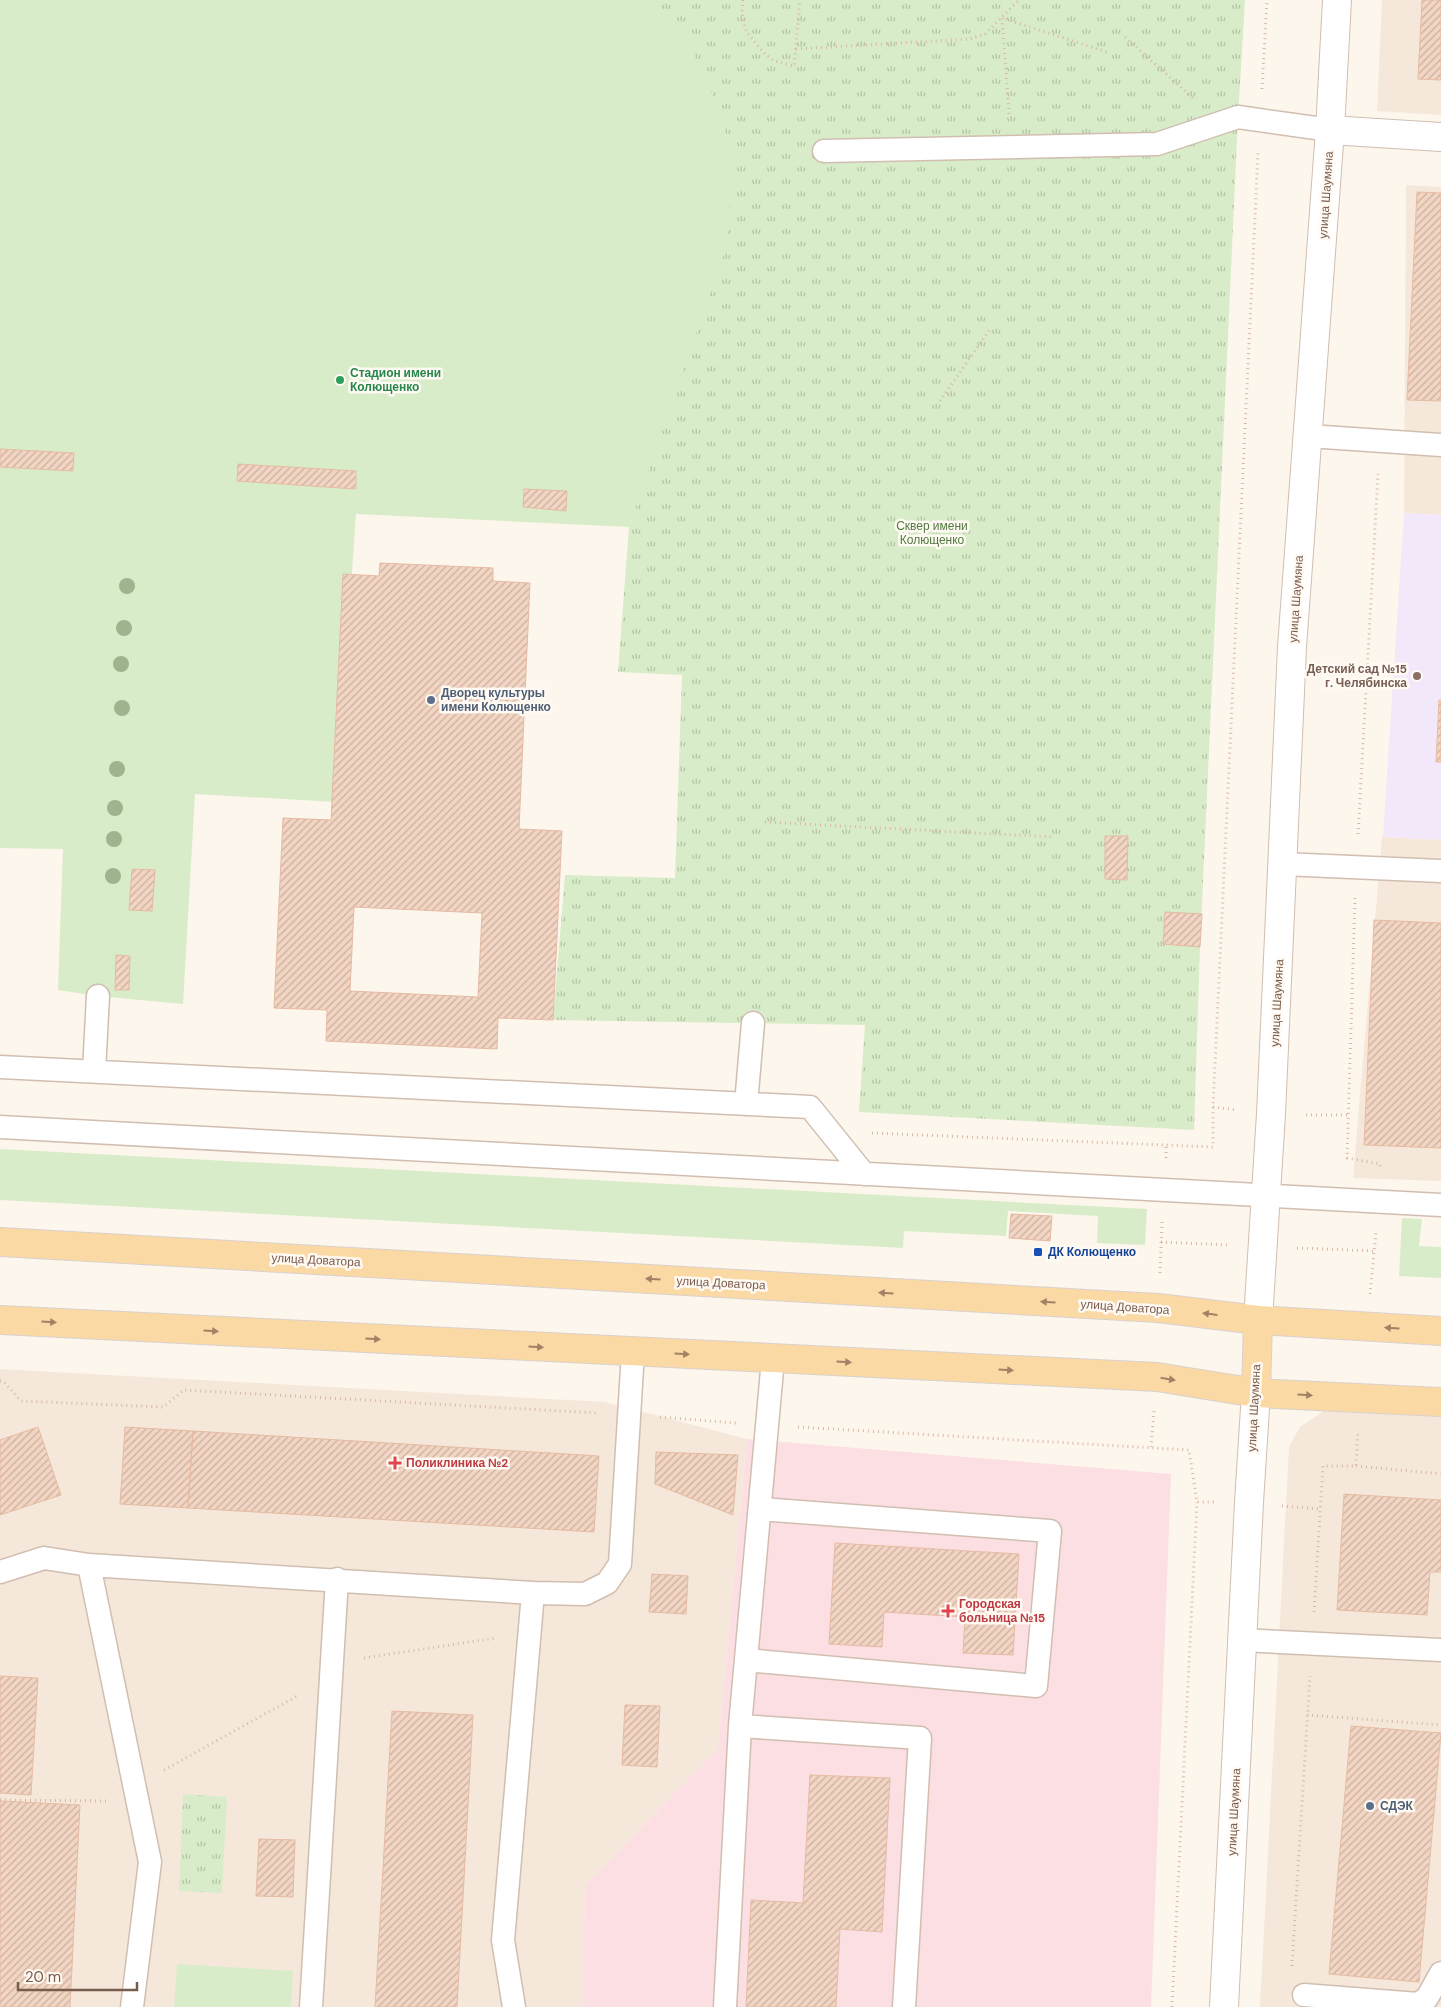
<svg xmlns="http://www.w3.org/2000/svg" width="1441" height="2007" font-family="'DM Sans',sans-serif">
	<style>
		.residential { fill: #f5e8da }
		.education { fill: #f3e8fa }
		.medical { fill: #fbdfe3 }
		.grass { fill: #d8ecc9 }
		.park { fill: url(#park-tufts) }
		.building { fill: url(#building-hatch); stroke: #e6bba3; fill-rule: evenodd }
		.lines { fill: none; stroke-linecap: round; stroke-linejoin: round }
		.service-casing { stroke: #d1beb0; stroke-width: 25 }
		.minor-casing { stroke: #d1beb0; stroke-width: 30 }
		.tertiary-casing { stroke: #d1beb0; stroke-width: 30 }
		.primary-casing { stroke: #dad1cd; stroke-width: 30 }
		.path { stroke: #d9b8a5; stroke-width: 3; stroke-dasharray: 1 4; stroke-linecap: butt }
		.service { stroke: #fff; stroke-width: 22 }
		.minor { stroke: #fff; stroke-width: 28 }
		.tertiary { stroke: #fff; stroke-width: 28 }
		.primary { stroke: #fbd9a5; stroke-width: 28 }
		.tree { fill: #a0b28e }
		.oneway { fill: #a18267 }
		.leisure-dot { fill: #2e9e5b; stroke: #fffaf3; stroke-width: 2 }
		.education-dot { fill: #8d6e63; stroke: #fffaf3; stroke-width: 2 }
		.service-dot { fill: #5c6f8a; stroke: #fffaf3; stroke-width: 2 }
		.transit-dot { fill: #1a4fb4; stroke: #fffaf3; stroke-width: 2 }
		.health-dot { fill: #e0444e; stroke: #fffaf3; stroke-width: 2 }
		.labels { text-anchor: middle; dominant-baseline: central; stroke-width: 5; stroke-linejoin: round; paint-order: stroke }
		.street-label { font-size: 12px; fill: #7a5c4d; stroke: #fffaf3 }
		.leisure-label { font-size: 12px; font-weight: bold; fill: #27864d; stroke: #fffaf3; text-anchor: start }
		.park-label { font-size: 12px; fill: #537a41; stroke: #fffaf3 }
		.education-label { font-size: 12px; font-weight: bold; fill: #785e54; stroke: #fffaf3; text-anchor: end }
		.service-label { font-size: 12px; font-weight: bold; fill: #4e5e75; stroke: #fffaf3; text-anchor: start }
		.transit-label { font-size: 12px; font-weight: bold; fill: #164399; stroke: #fffaf3; text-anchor: start }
		.health-label { font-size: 12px; font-weight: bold; fill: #be3a42; stroke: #fffaf3; text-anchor: start }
	</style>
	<defs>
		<pattern id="park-tufts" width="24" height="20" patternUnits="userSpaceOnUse" patternTransform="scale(1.25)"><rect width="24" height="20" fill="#d8ecc9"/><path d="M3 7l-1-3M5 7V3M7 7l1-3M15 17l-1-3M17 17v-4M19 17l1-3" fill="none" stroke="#b4c2a5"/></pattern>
		<pattern id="building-hatch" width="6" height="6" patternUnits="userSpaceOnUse" patternTransform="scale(1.25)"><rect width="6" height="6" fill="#f3d5c3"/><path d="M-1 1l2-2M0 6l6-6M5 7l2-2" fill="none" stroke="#cab0a1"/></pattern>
	</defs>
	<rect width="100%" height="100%" fill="#fdf6ec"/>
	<!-- residential -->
	<path class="residential" d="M1382 0H1441V115L1377 111Z
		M1406 185 1441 187V515L1404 513Z
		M1382 837 1441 840V1181L1353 1178Z
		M0 1369 605 1402 747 1439 718 1748 585 1886 582 2007H0Z
		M1327 1409 1441 1413V2007H1260L1289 1447 1300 1427Z"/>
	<!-- education -->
	<path class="education" d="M1404 513 1441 515V840L1383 837Z"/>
	<!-- medical -->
	<path class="medical" d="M747 1439 1171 1474 1151 2007H582L585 1886 718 1748Z"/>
	<!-- grass -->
	<path class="grass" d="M0 0H733L735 241 629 527 356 514 336 802 195 794 183 1004 98 996 58 990 63 849 0 848Z
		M0 1149 1147 1209 1145 1245 1097 1243 1098 1216 1008 1211 1006 1236 904 1231 903 1248 0 1200Z
		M1402 1218 1422 1219 1419 1246 1441 1247V1278L1399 1276Z
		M177 1964 293 1971 291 2007H174Z"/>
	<!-- park -->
	<path class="park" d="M648 0H1245L1238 117 1200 947 1194 1130 859 1112 865 1025 553 1020 565 875 675 878 682 675 618 672 629 527 727 245 733 161 725 130 712 93 693 52Z
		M183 1794 227 1797 222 1893 179 1891Z"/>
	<!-- building -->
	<path class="building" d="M1422 0H1441V80L1418 79Z
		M1417 192 1441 193V401L1407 400Z
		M0 449 74 453 73 471 0 467Z
		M238 464 356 471V489L237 481Z
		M524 489 567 491 566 511 523 507Z
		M380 563 493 568V581L530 583 519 829 562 831 553 1020 498 1018 497 1049 326 1041 327 1010 274 1008 283 818 331 820 343 574 379 576ZM354 907 482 913 478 997 350 991Z
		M1439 700H1441V762H1436Z
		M1105 836H1128L1127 880 1105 879Z
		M132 869 155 870 152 911 129 910Z
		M1165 912 1202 914 1200 947 1163 944Z
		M1374 920 1441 923V1148L1364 1145Z
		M116 955 130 956 129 990H115Z
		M1011 1214 1052 1216 1050 1241 1009 1238Z
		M38 1427 61 1495 0 1515V1440Z
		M125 1427 193 1431 188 1508 120 1504Z
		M193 1431 599 1456 594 1532 188 1508Z
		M656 1452 738 1455 733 1515 655 1484Z
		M1344 1494 1441 1500V1572H1430L1427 1615 1337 1610Z
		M835 1543 1019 1554 1013 1655 963 1653 965 1617 884 1612 882 1647 829 1644Z
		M652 1574 688 1576 686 1614 649 1612Z
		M0 1676 38 1678 31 1795 0 1793Z
		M625 1705 660 1706 657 1767 622 1765Z
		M392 1711 473 1715 457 2007H375Z
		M1351 1726 1441 1733 1419 1982 1329 1974Z
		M810 1775 890 1778 882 1932 840 1929 836 2007H746L751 1900 803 1903Z
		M0 1801 80 1805 70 2007H0Z
		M259 1839 295 1840 293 1897 256 1896Z"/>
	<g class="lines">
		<!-- service casing -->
		<g class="service-casing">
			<path id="service" d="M824 151 1157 144 1238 117 1330 130
				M1309 436 1441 445
				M1283 864 1441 871
				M0 1067 810 1107 864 1174
				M94 1071 98 996
				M746 1104 753 1023
				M0 1127 1441 1205
				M89 1565 150 1862 132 2007
				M0 1572 44 1558 89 1565 533 1593 585 1594 607 1583 620 1564 633 1352
				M1242 1640 1441 1650
				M746 1660 1036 1686 1050 1531 760 1509
				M740 1726 920 1738 904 2007
				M1304 1995 1418 2004 1427 1998 1441 1973
				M311 2007 337 1579
				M514 2007 503 1940 533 1593
				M725 2007 740 1726 773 1359"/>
		</g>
		<!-- minor casing -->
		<g class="minor-casing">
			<path id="minor" d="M1330 130 1441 137"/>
		</g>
		<!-- tertiary casing -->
		<g class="tertiary-casing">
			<path id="tertiary" d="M1258 1320 1271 1114 1292 647 1330 130 1337 0
				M1224 2007 1249 1502 1256 1393"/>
		</g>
		<!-- primary casing -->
		<g class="primary-casing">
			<path id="primary" d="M0 1242 1158 1308 1258 1320 1441 1331
				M0 1320 1157 1377 1256 1393 1441 1402
				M1256 1393 1258 1320"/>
		</g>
		<!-- path -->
		<path class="path" d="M743 0 742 13 746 31 764 53 774 61 794 66 800 0
			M1125 37 1193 98
			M796 49 969 39 985 34 1019 0
			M1262 89 1267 0
			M1009 114 1002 18 1110 53
			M940 401 990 329
			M765 822 1053 837
			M1358 834 1378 474
			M1355 898 1347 1158 1380 1164V1169
			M1213 1107 1237 1110
			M1306 1115H1348
			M872 1133 1213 1147V1107L1258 153
			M1166 1158V1146
			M1161 1242 1228 1245
			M1297 1248 1374 1251
			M1160 1273 1162 1222
			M1370 1294 1376 1233
			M0 1381 4 1382 21 1401 163 1407 184 1390 597 1413
			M660 1417 736 1423
			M798 1427 1189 1450 1197 1502H1214
			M1151 1447 1154 1411
			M1356 1466 1441 1474
			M1282 1506 1321 1509
			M1314 1612 1323 1466H1356L1358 1432
			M364 1658 496 1638
			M1307 1715 1441 1725
			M164 1770 299 1695
			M0 1800 106 1801
			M1292 1966 1310 1676
			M1172 2007 1197 1502"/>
		<!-- service -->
		<use href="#service" class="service"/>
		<!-- minor -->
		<use href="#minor" class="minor"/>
		<!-- tertiary -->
		<use href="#tertiary" class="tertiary"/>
		<!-- primary -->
		<use href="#primary" class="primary"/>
	</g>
	<!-- trees -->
	<g class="tree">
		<circle cx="127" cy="586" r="8"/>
		<circle cx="124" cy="628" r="8"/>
		<circle cx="121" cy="664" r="8"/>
		<circle cx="122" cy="708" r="8"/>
		<circle cx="117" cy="769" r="8"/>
		<circle cx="115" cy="808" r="8"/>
		<circle cx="114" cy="839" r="8"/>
		<circle cx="113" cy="876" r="8"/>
	</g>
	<!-- one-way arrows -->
	<defs><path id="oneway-solid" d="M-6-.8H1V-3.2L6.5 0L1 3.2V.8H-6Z" transform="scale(1.25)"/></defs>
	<g class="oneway">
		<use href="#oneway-solid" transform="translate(653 1279) rotate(-177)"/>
		<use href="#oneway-solid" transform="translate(886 1293) rotate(-177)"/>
		<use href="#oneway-solid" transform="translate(1048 1302) rotate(-177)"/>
		<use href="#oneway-solid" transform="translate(1210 1314) rotate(-173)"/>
		<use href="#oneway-solid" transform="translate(49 1322) rotate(3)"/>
		<use href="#oneway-solid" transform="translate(1392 1328) rotate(-177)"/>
		<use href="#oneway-solid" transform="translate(211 1331) rotate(3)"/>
		<use href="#oneway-solid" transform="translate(373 1339) rotate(3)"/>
		<use href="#oneway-solid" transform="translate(536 1347) rotate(3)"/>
		<use href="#oneway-solid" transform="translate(682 1354) rotate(3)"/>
		<use href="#oneway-solid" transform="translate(844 1362) rotate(3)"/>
		<use href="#oneway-solid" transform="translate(1006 1370) rotate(3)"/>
		<use href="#oneway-solid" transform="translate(1168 1379) rotate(9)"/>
		<use href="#oneway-solid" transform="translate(1305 1395) rotate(3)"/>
	</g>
	<!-- markers -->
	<circle class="leisure-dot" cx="340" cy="380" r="5"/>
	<circle class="education-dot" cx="1417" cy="676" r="5"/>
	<g class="service-dot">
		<circle cx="431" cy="700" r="5"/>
		<circle cx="1370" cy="1806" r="5"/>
	</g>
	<rect class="transit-dot" x="1033" y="1247" width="10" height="10" rx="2.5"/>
	<g class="health-dot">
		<path d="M392.5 1455.5h5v5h5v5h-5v5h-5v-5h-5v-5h5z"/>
		<path d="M945.5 1603.5h5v5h5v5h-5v5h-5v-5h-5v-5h5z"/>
	</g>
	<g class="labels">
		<!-- street labels -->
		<g class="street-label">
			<text transform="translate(1326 195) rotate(-86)">улица Шаумяна</text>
			<text transform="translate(1296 599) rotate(-86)">улица Шаумяна</text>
			<text transform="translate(1277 1003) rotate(-87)">улица Шаумяна</text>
			<text transform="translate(316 1260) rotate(3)">улица Доватора</text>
			<text transform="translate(721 1283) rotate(3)">улица Доватора</text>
			<text transform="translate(1125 1307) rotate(4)">улица Доватора</text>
			<text transform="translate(1254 1408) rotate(-87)">улица Шаумяна</text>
			<text transform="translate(1234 1812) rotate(-87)">улица Шаумяна</text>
		</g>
		<!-- leisure labels -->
		<g class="leisure-label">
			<text x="350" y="373">Стадион имени<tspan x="350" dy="14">Колющенко</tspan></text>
		</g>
		<!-- park labels -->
		<g class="park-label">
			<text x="932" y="526">Сквер имени<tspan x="932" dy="14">Колющенко</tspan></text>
		</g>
		<!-- education labels -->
		<g class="education-label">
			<text x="1407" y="669">Детский сад №15<tspan x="1407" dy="14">г. Челябинска</tspan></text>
		</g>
		<!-- service labels -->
		<g class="service-label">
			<text x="441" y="693">Дворец культуры<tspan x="441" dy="14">имени Колющенко</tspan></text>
			<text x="1380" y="1806">СДЭК</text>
		</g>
		<!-- transit labels -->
		<g class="transit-label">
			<text x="1048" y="1252">ДК Колющенко</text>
		</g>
		<!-- health labels -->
		<g class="health-label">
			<text x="406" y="1463">Поликлиника №2</text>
			<text x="959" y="1604">Городская<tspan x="959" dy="14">больница №15</tspan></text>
		</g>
	</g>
	<!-- scale -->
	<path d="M18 1982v8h119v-8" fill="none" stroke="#7a5c4d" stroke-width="2.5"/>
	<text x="25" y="1982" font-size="15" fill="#7a5c4d" stroke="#fffaf3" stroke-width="4" paint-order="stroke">20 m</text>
</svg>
